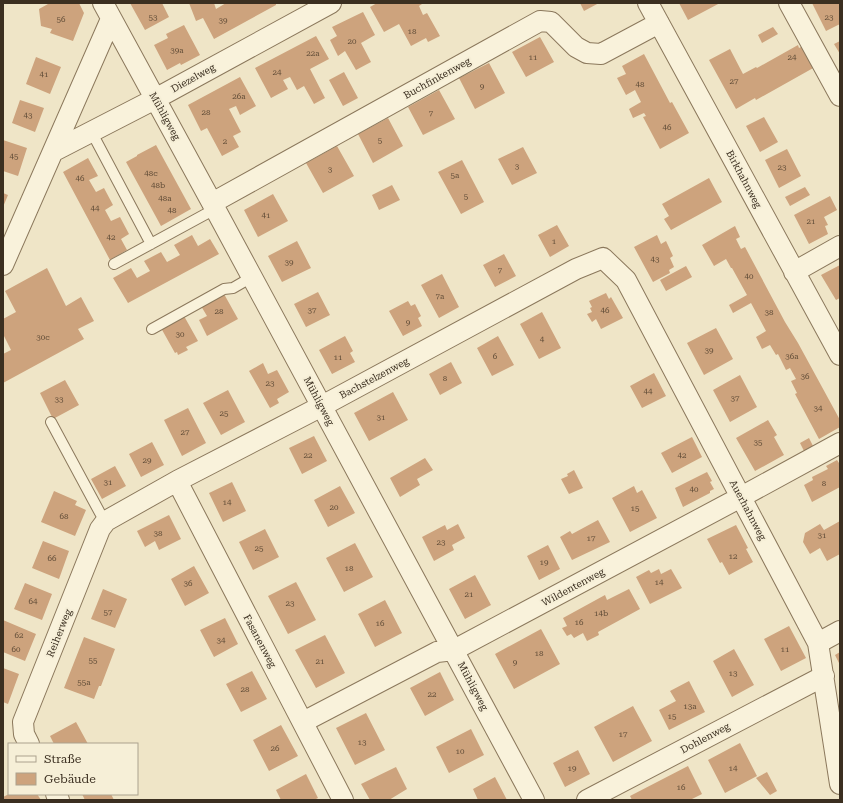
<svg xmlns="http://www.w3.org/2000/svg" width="843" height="803" font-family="'Roboto Serif',serif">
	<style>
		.building { fill: #cda37d }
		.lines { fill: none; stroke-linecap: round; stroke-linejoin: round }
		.lane-casing { stroke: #8b785c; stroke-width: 12 }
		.street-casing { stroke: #8b785c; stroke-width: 22 }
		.lane { stroke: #f9f2db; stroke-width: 10 }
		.street { stroke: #f9f2db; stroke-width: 20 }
		.labels { text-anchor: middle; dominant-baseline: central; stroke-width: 4; stroke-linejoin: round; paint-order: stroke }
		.number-label { font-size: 8px; fill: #604c37 }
		.street-label { font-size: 10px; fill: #3b2f20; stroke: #f6efd7 }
	</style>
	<rect width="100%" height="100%" fill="#efe5c7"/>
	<!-- building -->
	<path class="building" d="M47 3H79L84 13 73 41 50 33 52 29 41 26 39 9 48 4Z
		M130 3H162L169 17 145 30Z
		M189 3H214L216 9 226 3H276V5L214 39 203 18 196 21Z
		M377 3H422V4L419 6 423 15 427 13 440 36 428 42 426 38 411 46 399 24 384 32 370 7Z
		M580 3H599L584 11Z
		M679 3H720L688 20Z
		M812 3H840V24L826 31Z
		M363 12 375 35 361 43 371 62 356 70 345 51 338 56 330 40 337 36 332 27Z
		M184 25 200 55 181 65 180 63 167 70 154 45 168 38 166 34Z
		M773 27 778 34 762 43 758 35Z
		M316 36 329 59 310 69 325 98 314 104 304 86 297 90 290 77 283 80 288 89 271 98 255 68Z
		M540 37 554 62 526 77 512 52Z
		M840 41V54L834 44Z
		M798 45 799 48 803 46 815 67 756 100 755 98 736 109 709 60 730 49 743 74 756 67 757 68Z
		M644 54 670 103 672 102 689 133 660 149 643 117 646 116 644 113 633 118 629 109 641 102 635 90 626 95 617 78 626 74 622 66Z
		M36 57 61 67 50 94 26 84Z
		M489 63 505 93 475 109 459 78Z
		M344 72 358 98 343 106 329 80Z
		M240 77 256 106 240 115 236 106 229 109 241 132 233 136 239 147 222 156 207 128 201 131 188 105Z
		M439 90 455 119 423 135 408 107Z
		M20 100 44 108 35 132 12 123Z
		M764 117 778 142 760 152 746 126Z
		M388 118 403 146 373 163 358 134Z
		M3 140 27 148 18 176 3 171Z
		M156 145 191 209 161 226 126 162 137 156V155Z
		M337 146 354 176 323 193 306 163Z
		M523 147 537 173 512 185 498 159Z
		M787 149 801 176 779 188 765 160Z
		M88 158 98 176 89 180 96 192 104 188 113 205 105 210 111 221 120 217 129 234 121 239 127 250 110 260 63 172Z
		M462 160 484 202 461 214 438 172Z
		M709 178 722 202 671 230 664 219 669 216 662 204Z
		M392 185 400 200 379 210 372 195Z
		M805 187 810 195 790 206 785 197Z
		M3 193 8 195 3 207Z
		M273 194 288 221 258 237 244 210Z
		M830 196 837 210 824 217 828 225 825 226 828 234 809 244 794 215Z
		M557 225 569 246 550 257 538 235Z
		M735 226 740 237 736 239 741 249 745 247 785 322 798 343 840 420V427L819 439 795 394 797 393 791 381 796 379 790 368 786 370 778 354 776 355 770 345 762 349 756 337 766 331 751 303 733 313 729 305 747 295 732 268H731L726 259 714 266 702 245Z
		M192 235 198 246 210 239 219 254 128 303 113 278 131 268 137 278 150 271 144 261 161 252 167 262 180 255 174 245Z
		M657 235 661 244 666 241 673 256 670 258 674 267 669 270 670 273 653 282 634 247Z
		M297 241 311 268 282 282 268 256Z
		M504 254 516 276 495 287 483 265Z
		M840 265V298L836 300 821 275Z
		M686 266 692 277 666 291 660 280Z
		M47 268 66 306 81 297 94 321 78 329 84 339 3 383V354L11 350 3 334V319L16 312 5 291Z
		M442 274 459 307 439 318 421 285Z
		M318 292 330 315 306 327 294 304Z
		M606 293 609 299 611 297 623 318 601 329 596 319 592 322 587 314 592 312 590 308 592 307 589 301Z
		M224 294 238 319 207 336 199 320 207 316 201 306Z
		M408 301 411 306 415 304 421 316 418 318 422 326 403 336 389 311Z
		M542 312 561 348 539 359 520 324Z
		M184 316 198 341 186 347 188 350 178 355 177 352 175 353 161 328Z
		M716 328 733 359 704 375 687 343Z
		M345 336 353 351 350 353 355 362 332 374 319 350Z
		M498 336 514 365 492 376 477 348Z
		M451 362 462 383 440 395 429 374Z
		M263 363 268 374 277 370 289 392 277 399 279 403 270 408 249 371Z
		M654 373 666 396 642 408 630 386Z
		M740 375 757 407 730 422 713 390Z
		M65 380 79 405 53 419 40 393Z
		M228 390 245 422 221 435 203 403Z
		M393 392 408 420 369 441 354 413Z
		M188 408 206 443 182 456 164 420Z
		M768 420 777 435 774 437 784 455 755 471 736 438Z
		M314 436 327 461 302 474 289 448Z
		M692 437 702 457 672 473 661 453Z
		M809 438 813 446 804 451 800 443Z
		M152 442 164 465 141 477 129 454Z
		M425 458 433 470 417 479 420 485 400 497 390 478Z
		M837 460 839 463 840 462V487L812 502 804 485 813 480 812 477 828 469 826 466Z
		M115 466 126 486 102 499 91 479Z
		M574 470 583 488 569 494 561 479 568 476 567 474Z
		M707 472 712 481 710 482 714 489 710 491V493L683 507 675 488Z
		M232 482 246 511 223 522 209 493Z
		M340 486 355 513 328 527 314 500Z
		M634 486 637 493 642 490 657 518 630 532 612 498Z
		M54 491 77 501 75 505 86 510 75 536 41 522Z
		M169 515 181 539 159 550 155 541 145 547 137 531Z
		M598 520 610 542 572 560 560 537 570 531 572 534Z
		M840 521V554L827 561 820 548 810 554 803 542 805 533 820 524 824 530Z
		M458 524 465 538 452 545 454 550 434 561 422 537 445 525 447 530Z
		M736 525 748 548 746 549 753 562 729 575 722 562 720 563 707 539Z
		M265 529 279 557 253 570 239 542Z
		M43 541 69 551 59 579 32 568Z
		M355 543 373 577 344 592 326 558Z
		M548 545 560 569 539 580 527 556Z
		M194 566 209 593 185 606 171 579Z
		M659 569 661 574 671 569 682 588 650 604 636 577 649 570 651 573Z
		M475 575 491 605 465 619 449 589Z
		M296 582 316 620 288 634 268 596Z
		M25 583 52 594 42 620 14 609Z
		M103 589 127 599 115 628 91 619Z
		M629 589 640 609 598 632 599 635 587 641 583 633 574 638 571 634 567 636 562 628 567 626 563 618 605 595 607 600Z
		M385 600 402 633 375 647 358 614Z
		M225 618 238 644 214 657 200 630Z
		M3 620 36 634 25 661 3 652Z
		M789 626 806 658 781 671 764 639Z
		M541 629 560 664 514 689 495 654Z
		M325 635 345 673 316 688 295 650Z
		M84 637 115 649 101 686H99L94 699 64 688Z
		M734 649 754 685 732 697 713 661Z
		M840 652V665L835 655Z
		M3 668 19 674 8 704 3 702Z
		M252 671 267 699 241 712 226 684Z
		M440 672 454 700 425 716 410 688Z
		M689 681 705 712 669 730 659 710 676 701 670 691Z
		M633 706 652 741 613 762 594 727Z
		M366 713 385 750 355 765 336 728Z
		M76 722 88 744H54L50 736Z
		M281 725 298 756 269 771 253 740Z
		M471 729 484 755 449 773 436 747Z
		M740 743 757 776 725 793 708 760Z
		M578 750 590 774 565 787 553 763Z
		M688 766 702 794 690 800H632L630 796Z
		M396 767 407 789 389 800H370L361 784Z
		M767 772 777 791 770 795 756 778Z
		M306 774 318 798 314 800H281L276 790Z
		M495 777 507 800H478L473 789Z
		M9 794H37L41 800H3V797Z
		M82 794H111L114 800H85Z"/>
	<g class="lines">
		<!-- lane casing -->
		<g class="lane-casing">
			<path id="lane" d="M91 131 151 244
				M114 264 215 209
				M152 329 224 289 233 288 252 277
				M51 422 100 513 106 521"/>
		</g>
		<!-- street casing -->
		<g class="street-casing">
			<path id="street" d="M103 3 212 203 534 800
				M648 3 840 355
				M789 3 840 96
				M54 151 155 99 331 3
				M212 203 540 21 551 22 576 47 587 53 601 54 659 23
				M3 265 111 19
				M794 272 840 246
				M177 481 343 800
				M818 643 840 631
				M303 722 437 652 454 650 741 497 840 443
				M29 744 24 734 23 722 100 529 106 521 177 481 322 406 576 269 603 258 626 280 818 643 840 784
				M56 794 59 800
				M587 800 824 676"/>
		</g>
		<!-- lane -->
		<use href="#lane" class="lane"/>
		<!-- street -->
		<use href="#street" class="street"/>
	</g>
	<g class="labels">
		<!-- number labels -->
		<g class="number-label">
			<text x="153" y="17">53</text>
			<text x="829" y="17">23</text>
			<text x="61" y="19">56</text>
			<text x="223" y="20">39</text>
			<text x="412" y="31">18</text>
			<text x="352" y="41">20</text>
			<text x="177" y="50">39a</text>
			<text x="313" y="53">22a</text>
			<text x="533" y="57">11</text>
			<text x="792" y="57">24</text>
			<text x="277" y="72">24</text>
			<text x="44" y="74">41</text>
			<text x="734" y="81">27</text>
			<text x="640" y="84">48</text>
			<text x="482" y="86">9</text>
			<text x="239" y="96">26a</text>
			<text x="206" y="112">28</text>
			<text x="431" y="113">7</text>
			<text x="28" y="115">43</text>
			<text x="667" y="127">46</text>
			<text x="380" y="140">5</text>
			<text x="225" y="141">2</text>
			<text x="14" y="156">45</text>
			<text x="517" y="166">3</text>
			<text x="782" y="167">23</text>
			<text x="330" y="169">3</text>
			<text x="151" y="173">48c</text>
			<text x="455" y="175">5a</text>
			<text x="80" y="178">46</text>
			<text x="158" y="185">48b</text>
			<text x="466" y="196">5</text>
			<text x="165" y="198">48a</text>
			<text x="95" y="208">44</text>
			<text x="172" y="210">48</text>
			<text x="266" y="215">41</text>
			<text x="811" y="221">21</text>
			<text x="111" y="237">42</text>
			<text x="554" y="241">1</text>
			<text x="655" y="259">43</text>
			<text x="289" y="262">39</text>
			<text x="500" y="270">7</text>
			<text x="749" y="276">40</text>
			<text x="440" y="296">7a</text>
			<text x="312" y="310">37</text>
			<text x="605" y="310">46</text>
			<text x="219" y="311">28</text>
			<text x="769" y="312">38</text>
			<text x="408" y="322">9</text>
			<text x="180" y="334">30</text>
			<text x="43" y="337">30c</text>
			<text x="542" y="339">4</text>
			<text x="709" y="350">39</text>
			<text x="495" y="356">6</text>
			<text x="792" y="356">36a</text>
			<text x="338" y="357">11</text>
			<text x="805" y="376">36</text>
			<text x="445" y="378">8</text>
			<text x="270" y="383">23</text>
			<text x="648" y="391">44</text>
			<text x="735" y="398">37</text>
			<text x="59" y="399">33</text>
			<text x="818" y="408">34</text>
			<text x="224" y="413">25</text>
			<text x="381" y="417">31</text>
			<text x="185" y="432">27</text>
			<text x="758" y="442">35</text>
			<text x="308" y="455">22</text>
			<text x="682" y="455">42</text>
			<text x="147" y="460">29</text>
			<text x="108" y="482">31</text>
			<text x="824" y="483">8</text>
			<text x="694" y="489">40</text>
			<text x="227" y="502">14</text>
			<text x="334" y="507">20</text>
			<text x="635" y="508">15</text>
			<text x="64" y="516">68</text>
			<text x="158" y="533">38</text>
			<text x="822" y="535">31</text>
			<text x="591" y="538">17</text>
			<text x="441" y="542">23</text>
			<text x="259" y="548">25</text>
			<text x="733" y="556">12</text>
			<text x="52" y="558">66</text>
			<text x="544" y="562">19</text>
			<text x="349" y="568">18</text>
			<text x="659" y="582">14</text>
			<text x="188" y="583">36</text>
			<text x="469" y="594">21</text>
			<text x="33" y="601">64</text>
			<text x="290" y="603">23</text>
			<text x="108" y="612">57</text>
			<text x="601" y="613">14b</text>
			<text x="579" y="622">16</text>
			<text x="380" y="623">16</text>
			<text x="19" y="635">62</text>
			<text x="221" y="640">34</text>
			<text x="16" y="649">60</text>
			<text x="785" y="649">11</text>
			<text x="539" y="653">18</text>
			<text x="93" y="660">55</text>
			<text x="320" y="661">21</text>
			<text x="515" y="662">9</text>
			<text x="733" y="673">13</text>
			<text x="84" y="682">55a</text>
			<text x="245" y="689">28</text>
			<text x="432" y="694">22</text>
			<text x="690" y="706">13a</text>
			<text x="672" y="716">15</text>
			<text x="623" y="734">17</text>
			<text x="362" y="742">13</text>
			<text x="275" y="748">26</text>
			<text x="460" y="751">10</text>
			<text x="572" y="768">19</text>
			<text x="733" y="768">14</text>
			<text x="681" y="787">16</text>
		</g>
		<!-- street labels -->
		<g class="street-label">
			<text transform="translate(193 78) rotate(-29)">Diezelweg</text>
			<text transform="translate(437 78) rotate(-29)">Buchfinkenweg</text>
			<text transform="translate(165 116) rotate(61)">Mühligweg</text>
			<text transform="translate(744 179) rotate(62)">Birkhahnweg</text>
			<text transform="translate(374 378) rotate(-28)">Bachstelzenweg</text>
			<text transform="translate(319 401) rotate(62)">Mühligweg</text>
			<text transform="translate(748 510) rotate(62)">Auerhahnweg</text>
			<text transform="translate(573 587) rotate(-28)">Wildentenweg</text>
			<text transform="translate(59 633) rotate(-68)">Reiherweg</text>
			<text transform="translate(260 641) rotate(62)">Fasanenweg</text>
			<text transform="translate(473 686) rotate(62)">Mühligweg</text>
			<text transform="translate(705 738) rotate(-28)">Dohlenweg</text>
		</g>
	</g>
	<!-- border -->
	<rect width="843" height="803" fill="none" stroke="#3b2f20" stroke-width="8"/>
	<!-- legend -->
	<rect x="8" y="743" width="130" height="52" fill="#f6efd7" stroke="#aba28e"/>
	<rect x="16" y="756" width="20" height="6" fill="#f9f2db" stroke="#aba28e"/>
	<text x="44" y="763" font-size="12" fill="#3b2f20">Straße</text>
	<rect x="16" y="773" width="20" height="12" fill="#cda37d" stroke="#aba28e"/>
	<text x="44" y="783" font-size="12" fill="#3b2f20">Gebäude</text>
</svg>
